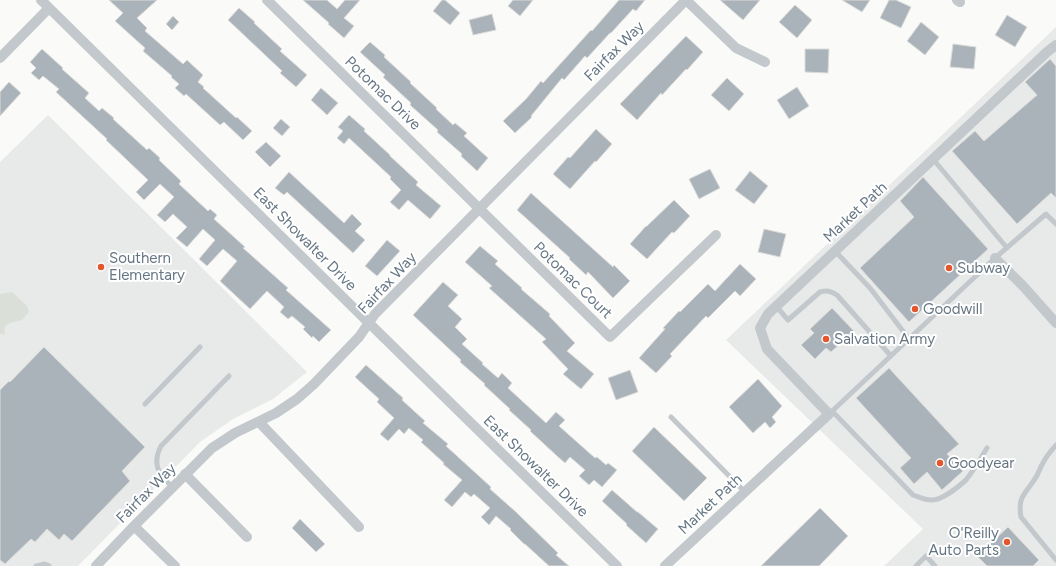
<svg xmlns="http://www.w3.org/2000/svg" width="1056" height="566" font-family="Figtree,sans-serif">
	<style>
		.built { fill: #e8e9e9 }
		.green { fill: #dadfd7 }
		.building { fill: #aab3b9; stroke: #dcdcda }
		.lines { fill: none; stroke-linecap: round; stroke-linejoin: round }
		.service { stroke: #c3c8cc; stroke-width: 5 }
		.minor { stroke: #c3c8cc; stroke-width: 10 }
		.poi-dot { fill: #e4572e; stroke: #fff; stroke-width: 1.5 }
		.labels { text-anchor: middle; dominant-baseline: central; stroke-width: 4; stroke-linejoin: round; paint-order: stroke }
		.street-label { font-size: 15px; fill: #657683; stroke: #fff }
		.poi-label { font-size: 15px; fill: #657683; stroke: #fff; text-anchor: start }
	</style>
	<rect width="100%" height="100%" fill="#fafaf8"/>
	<!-- built -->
	<path class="built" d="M1056 27V566H884L923 529 726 340Z
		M48 115 307 372 273 399 233 419 200 442 78 566H0V162Z"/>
	<!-- green -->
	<path class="green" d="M12 292 27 306 29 312 22 320C14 322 9 322 4 328L5 330 4 335 1 333 0 335V294Z"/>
	<!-- building -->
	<path class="building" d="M109 0H157L137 18 147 28 145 31 183 64 187 60 203 75 198 82 204 87 203 88 236 118 237 117 252 131 243 140 224 122 220 125 186 94 184 96 175 88 179 84 171 77 172 76 143 51 145 48 115 21 123 13Z
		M303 0H327L337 9 345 0H360L344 18 354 26 344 38 328 24 329 23Z
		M442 0H445L460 13 450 25 433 11Z
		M513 0H533L520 16 508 6Z
		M619 0H645L636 11 633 9 611 33H610L587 58 585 56 564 80 562 78 531 116 532 117 515 133 503 121 526 99 541 81 543 83 591 30 592 31Z
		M720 0H760L743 20Z
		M842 0H870L862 12Z
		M889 0H896L911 7 901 28 880 18Z
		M795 5 812 20 797 38 779 22Z
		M239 8 255 22 254 23 282 49 280 51 307 75 296 87 280 73 282 71 228 20Z
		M492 14 496 30 473 35 469 20Z
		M1007 15 1027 27 1015 47 995 35Z
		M173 16 179 22 172 30 166 24Z
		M921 22 939 37 925 55 907 41Z
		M686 36 703 52 687 70 686 69 662 95 661 93 637 120 620 104Z
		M370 42 385 55 384 57 411 82 410 83 437 108 436 109 453 125 455 123 467 133 464 136 488 158 477 171 461 156 462 154 437 132 438 130 410 105 411 103 383 77 385 75 360 52Z
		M953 44 976 47 974 69 950 67Z
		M42 49 63 68 62 69 89 93 85 98 99 111 102 108 114 118 113 119 147 150 149 148 160 158 159 160 181 181 179 184 208 211 210 209 217 215 214 219 245 247 243 248 288 288 286 290 331 330 319 342 313 336 312 338 303 329 305 327 292 316 288 319 280 312 284 307 267 291 250 309 220 281 237 261 223 249 207 266 199 259 215 240 203 229 187 247 176 238 187 227 173 214 165 222 157 215 174 197 160 184 144 200 136 192 148 180 106 140 107 139 56 92 59 89 43 76 39 80 31 73 36 68 30 62Z
		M805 49H829L828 73 805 72Z
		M1050 59 1056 66V198L1051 193 1017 224 952 151 975 131 984 141 1037 95 1025 82Z
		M727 78 744 94 729 111 711 95Z
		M9 82 21 93 0 116V92Z
		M797 87 809 106 789 119 777 100Z
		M321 88 338 103 327 115 311 100Z
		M349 115 365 129 364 131 390 155V156L418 182 416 185 441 206 430 219 408 200 399 210 390 202 401 190 390 179 391 177 349 138 344 144 337 138 343 131 338 127Z
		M281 119 290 127 282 136 273 128Z
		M596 129 612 144 596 162 595 161 570 189 553 174 568 157 570 158Z
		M266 142 281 156 270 167 255 152Z
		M710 169 720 188 699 199 689 179Z
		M750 171 768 186 754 204 735 190Z
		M289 172 344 223 352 214 362 224 355 231 365 240 353 253 287 192 284 195 275 188Z
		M923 177 988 249 909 322 860 268 914 217 900 201Z
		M531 193 613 267 614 265 630 281 613 298 588 272 586 275 569 259 570 258 517 210Z
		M674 200 690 216 674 233 672 232 647 259 630 244 646 226V227Z
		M764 229 786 234 780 257 758 252Z
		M387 240 400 251 377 276 365 266Z
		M480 246 498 261 495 264 522 288 521 289 550 314 549 316 575 343 567 351 594 374 581 389 563 374 568 369 542 342 546 339 489 288 492 286 465 262Z
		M740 264 756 279 740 296 735 291 708 318 706 316 670 354 672 356 656 373 639 358 665 329 663 328 679 311 680 312 708 284 715 291Z
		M443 282 458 295 448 306 462 319 455 327 467 339 462 344 483 363 482 364 498 378 502 373 512 383 508 388 546 423 556 412 565 420 559 426 595 458 597 457 606 465 608 463 617 470 602 487 594 480 589 485 579 476 585 470 570 457 565 463 557 456 530 431 531 430 509 410 510 409 484 385 485 384 460 362 461 360 413 315Z
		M832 308 854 331 831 352 826 348 815 359 801 345 814 333 810 329Z
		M44 347 145 447 122 471 130 481 72 541 64 534 59 540 47 529 35 542 31 539 5 564 0 560V390L9 381 10 382Z
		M366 365 403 398 402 400 425 421 423 423 448 444 446 446 491 487 490 489 516 512 558 553 556 555 569 566H549L525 544H524L510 530 511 529 496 516 489 525 481 517 490 508 474 494 471 497 465 492 452 507 444 500 462 480 443 464 444 463 421 442 423 440 409 428 404 434 399 429 388 441 380 434 394 418 377 402 379 399 355 377Z
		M889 368 959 444 947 454 963 471 942 490 927 472 914 484 900 468 911 458 856 398Z
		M630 370 638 392 616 400 608 378Z
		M758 379 782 406 772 417 776 422 770 428 765 422 753 433 729 407Z
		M654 427 707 478 684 501 632 451Z
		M612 490 637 512H638L658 529 646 543 626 525 627 524 602 501Z
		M820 508 848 536 819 566H761Z
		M300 519 325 544 316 552 292 528Z
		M1008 527 1039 560 1033 566H987L977 556Z"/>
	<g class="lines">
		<!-- service -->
		<path class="service" d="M933 159 1007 248
			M835 251 870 288 909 339
			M776 306 788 320 820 292C827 290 831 291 837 295L891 356
			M145 404 200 347
			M832 411 913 495C919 497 925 500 931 500 942 501 958 487 966 480 973 471 981 458 987 448
			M829 414 995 258 1046 214 1056 224
			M671 417 745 492
			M1056 445C1052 450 1046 456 1043 463 1040 467 1039 473 1036 477 1027 493 1017 495 1021 517L1056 560
			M172 487C165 479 155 471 157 459 157 455 159 450 161 446L229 376
			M36 566 45 564 49 566
			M916 566 926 556 935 566"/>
		<!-- minor -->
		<path class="minor" d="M41 0 369 323 617 566
			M267 0 610 337 716 235
			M686 0 736 48 765 62
			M957 0 960 2
			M0 58 49 8
			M995 258 1024 287 1056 323
			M259 422 359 527
			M185 474 247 537
			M134 526 175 566
			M96 566 134 526 212 448 235 433 276 413 297 399 314 384 359 337 375 314 686 0
			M665 566 829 414 767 349 760 328 768 314 1047 52 1056 45"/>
	</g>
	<!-- markers -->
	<g class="poi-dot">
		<circle cx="101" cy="267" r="4"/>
		<circle cx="949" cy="268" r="4"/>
		<circle cx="915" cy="309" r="4"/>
		<circle cx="826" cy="339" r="4"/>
		<circle cx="940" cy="463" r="4"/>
		<circle cx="1007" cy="542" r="4"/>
	</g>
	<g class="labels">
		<!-- street labels -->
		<g class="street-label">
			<text transform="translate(614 51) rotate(-45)">Fairfax Way</text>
			<text transform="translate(383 93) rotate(44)">Potomac Drive</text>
			<text transform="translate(855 212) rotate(-43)">Market Path</text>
			<text transform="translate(305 239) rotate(45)">East Showalter Drive</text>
			<text transform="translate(573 280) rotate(44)">Potomac Court</text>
			<text transform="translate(387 283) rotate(-47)">Fairfax Way</text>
			<text transform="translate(536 466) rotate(44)">East Showalter Drive</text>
			<text transform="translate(146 493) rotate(-45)">Fairfax Way</text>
			<text transform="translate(710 504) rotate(-43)">Market Path</text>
		</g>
		<!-- poi labels -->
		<g class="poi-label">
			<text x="109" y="258">Southern<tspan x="109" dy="17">Elementary</tspan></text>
			<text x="957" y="268">Subway</text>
			<text x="923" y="309">Goodwill</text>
			<text x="834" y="339">Salvation Army</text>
			<text x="948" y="463">Goodyear</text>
			<text x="999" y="533" text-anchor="end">O'Reilly<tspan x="999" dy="17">Auto Parts</tspan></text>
		</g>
	</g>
</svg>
